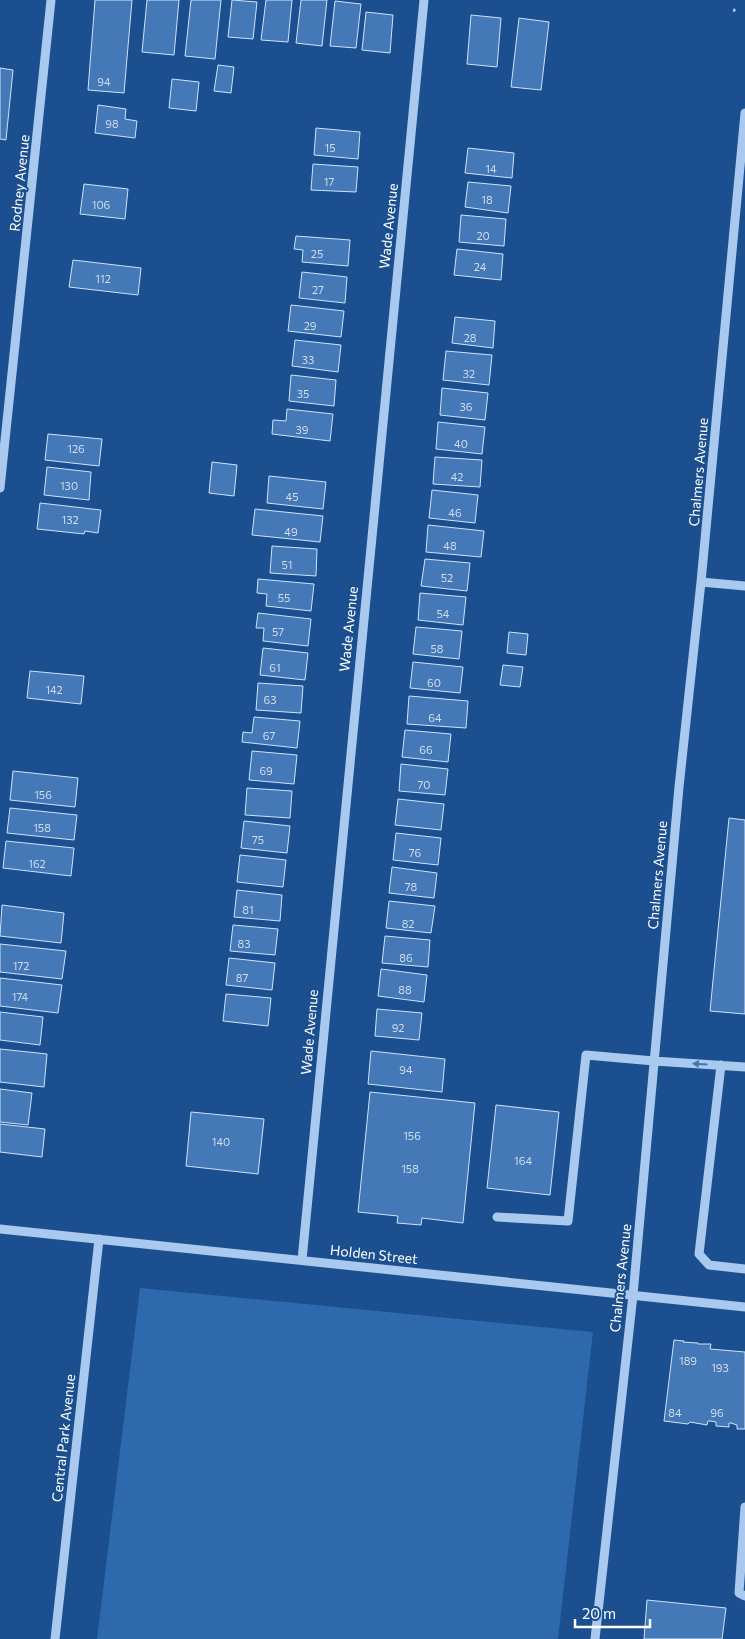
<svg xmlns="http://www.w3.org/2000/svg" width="745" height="1639" font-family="Commissioner,sans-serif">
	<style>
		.green { fill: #2e69ad }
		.building { fill: #4478b7; stroke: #cfe3fa }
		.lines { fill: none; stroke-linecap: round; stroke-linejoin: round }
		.path { stroke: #a9c9ee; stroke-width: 3; stroke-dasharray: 2.5 4; stroke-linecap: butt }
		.minor { stroke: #a9c9ee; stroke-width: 9 }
		.oneway { fill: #4674ac }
		.labels { text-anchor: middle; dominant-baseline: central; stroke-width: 4; stroke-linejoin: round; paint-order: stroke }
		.number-label { font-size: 11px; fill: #d0dded }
		.street-label { font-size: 14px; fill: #fff; stroke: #1b4f8f }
	</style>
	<rect width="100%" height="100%" fill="#1b4f8f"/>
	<!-- green -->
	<path class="green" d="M140 1288 593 1332 558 1639H97Z"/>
	<!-- building -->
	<path class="building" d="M95 0H132L124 93 88 90Z
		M147 0H179L174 55 142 52Z
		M191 0H221L215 59 185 56Z
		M232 0 257 2 253 39 228 37Z
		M266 0H292L288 42 261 40Z
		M301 0H327L322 46 296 43Z
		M335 1 361 4 356 48 330 46Z
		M366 12 393 15 390 53 362 50Z
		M471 15 501 18 497 67 467 64Z
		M519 18 549 22 541 90 511 87Z
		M218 65 234 67 231 93 214 91Z
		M0 68 13 70 6 140 0 139Z
		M172 79 199 82 196 111 169 108Z
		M98 105 126 109 125 119 137 121 135 138 95 133Z
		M316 128 360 132 358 159 314 155Z
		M468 148 514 153 512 178 465 173Z
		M313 164 358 167 356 192 311 190Z
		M468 182 511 186 508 213 465 207Z
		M84 184 128 189 125 219 80 214Z
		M461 215 506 219 504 246 459 242Z
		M296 236 350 240 348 266 302 262 303 250 294 249Z
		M457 249 503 254 501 280 454 275Z
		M73 260 141 268 138 295 69 287Z
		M302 272 347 277 345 303 299 298Z
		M291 305 344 311 341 337 288 331Z
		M455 317 495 321 493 348 452 343Z
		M295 340 341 345 338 372 292 366Z
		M446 351 492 355 489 385 443 380Z
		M291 375 336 380 334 406 289 401Z
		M442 388 488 393 485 420 440 415Z
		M287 409 333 414 330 441 272 434 273 420 286 421Z
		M438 422 485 427 482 454 436 449Z
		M48 434 102 439 99 466 45 460Z
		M435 457 482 460 480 487 433 484Z
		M212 462 237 465 234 496 209 493Z
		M47 467 91 472 89 500 44 495Z
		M269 476 326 482 323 509 267 503Z
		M432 490 478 495 475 523 429 518Z
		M40 503 101 510 98 533 85 531 84 534 37 529Z
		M255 509 323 516 320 542 252 535Z
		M428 525 484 531 481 557 426 552Z
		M272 546 317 549 316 576 270 573Z
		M425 559 470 563 467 591 421 586Z
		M258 579 314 584 311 611 266 606 267 594 257 593Z
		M420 593 466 597 463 625 418 620Z
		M258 613 311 619 308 646 263 641 264 628H256Z
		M416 627 462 631 459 659 413 654Z
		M509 632 528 634 526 655 507 653Z
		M263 648 308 653 305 680 260 675Z
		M413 662 463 667 460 693 410 688Z
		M503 665 523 667 520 687 500 685Z
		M30 671 84 676 81 704 27 698Z
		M258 683 303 686 301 713 256 710Z
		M409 696 468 701 466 728 407 724Z
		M254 717 300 721 297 748 242 742 243 732 252 733Z
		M405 730 451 734 448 762 402 757Z
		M252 751 297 755 294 784 249 780Z
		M401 764 448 769 445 795 399 791Z
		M13 771 78 778 75 807 10 800Z
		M247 788 292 791 290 818 245 815Z
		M398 799 444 804 441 830 395 825Z
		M10 808 77 815 74 840 7 833Z
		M729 818 745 820V1014L710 1011Z
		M244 821 290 826 287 853 241 848Z
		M396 833 441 838 438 865 393 860Z
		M6 841 74 848 71 876 3 868Z
		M240 855 286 860 283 887 237 882Z
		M392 867 437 873 434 898 389 893Z
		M237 890 282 895 280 921 234 917Z
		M389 901 435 906 431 933 386 928Z
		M2 905 64 913 61 943 0 936Z
		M233 925 278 929 275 955 230 951Z
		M385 936 430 940 428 967 382 963Z
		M0 944 66 951 62 979 0 972Z
		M229 958 275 963 272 990 226 985Z
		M381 969 427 975 424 1002 378 996Z
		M0 978 62 985 58 1013 0 1006Z
		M226 994 271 998 268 1026 223 1021Z
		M377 1009 422 1013 419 1040 375 1036Z
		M0 1012 43 1017 40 1045 0 1040Z
		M0 1049 47 1054 44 1087 0 1082Z
		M371 1051 445 1059 442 1092 368 1084Z
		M0 1089 32 1093 28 1125 0 1122Z
		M370 1092 475 1103 463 1223 422 1218 421 1225 397 1223 398 1216 358 1212Z
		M496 1105 559 1112 550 1195 487 1188Z
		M191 1112 264 1119 258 1174 186 1166Z
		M0 1124 45 1129 42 1157 0 1152Z
		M674 1340 684 1341 683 1342 698 1343V1344H711L710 1349 745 1352V1429H737V1425L731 1423H729V1427L716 1426V1422L710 1421H708L707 1425 690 1422 688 1424 664 1421Z
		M647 1600 726 1608 722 1639H644Z"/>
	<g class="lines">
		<!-- path -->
		<path class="path" d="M733 10 738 11"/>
		<!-- minor -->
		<path class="minor" d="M0 488 51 0
			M701 582 745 586
			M721 1065 699 1254 709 1265 745 1269
			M497 1217 568 1221 586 1055 654 1061 745 1067
			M0 1229 745 1307
			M302 1260 424 0
			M745 1507 739 1593 745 1596
			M55 1639 99 1239
			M595 1639 633 1295 679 787 701 582 745 113"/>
	</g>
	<!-- one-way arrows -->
	<defs><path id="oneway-solid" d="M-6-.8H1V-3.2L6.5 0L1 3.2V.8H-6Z" transform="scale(1.25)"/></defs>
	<use class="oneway" href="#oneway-solid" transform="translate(700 1064) rotate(-177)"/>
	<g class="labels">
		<!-- number labels -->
		<g class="number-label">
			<text x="104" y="81">94</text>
			<text x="112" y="123">98</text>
			<text x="330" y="147">15</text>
			<text x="491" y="168">14</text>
			<text x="329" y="181">17</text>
			<text x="487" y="199">18</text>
			<text x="101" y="204">106</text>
			<text x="483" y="235">20</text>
			<text x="317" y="253">25</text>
			<text x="480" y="266">24</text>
			<text x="103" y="278">112</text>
			<text x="318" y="289">27</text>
			<text x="310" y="325">29</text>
			<text x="470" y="337">28</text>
			<text x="308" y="359">33</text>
			<text x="469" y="373">32</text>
			<text x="303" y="393">35</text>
			<text x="466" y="406">36</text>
			<text x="302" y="429">39</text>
			<text x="461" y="443">40</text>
			<text x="76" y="448">126</text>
			<text x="457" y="476">42</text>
			<text x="69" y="485">130</text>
			<text x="292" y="496">45</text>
			<text x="455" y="512">46</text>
			<text x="70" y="519">132</text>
			<text x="291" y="531">49</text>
			<text x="450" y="545">48</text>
			<text x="287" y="564">51</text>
			<text x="447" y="577">52</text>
			<text x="284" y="597">55</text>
			<text x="443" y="613">54</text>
			<text x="278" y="631">57</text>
			<text x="437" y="648">58</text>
			<text x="275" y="667">61</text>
			<text x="434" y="682">60</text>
			<text x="54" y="689">142</text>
			<text x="270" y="699">63</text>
			<text x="435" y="717">64</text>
			<text x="269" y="735">67</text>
			<text x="426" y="749">66</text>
			<text x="266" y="770">69</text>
			<text x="424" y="784">70</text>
			<text x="43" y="794">156</text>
			<text x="42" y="827">158</text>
			<text x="258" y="839">75</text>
			<text x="415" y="852">76</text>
			<text x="37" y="863">162</text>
			<text x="411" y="886">78</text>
			<text x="248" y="909">81</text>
			<text x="408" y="923">82</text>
			<text x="244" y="943">83</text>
			<text x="406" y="957">86</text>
			<text x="21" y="965">172</text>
			<text x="242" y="977">87</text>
			<text x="405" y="989">88</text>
			<text x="20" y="996">174</text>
			<text x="398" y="1027">92</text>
			<text x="406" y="1069">94</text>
			<text x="412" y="1135">156</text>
			<text x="221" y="1141">140</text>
			<text x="523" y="1160">164</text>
			<text x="410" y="1168">158</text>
			<text x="688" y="1360">189</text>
			<text x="720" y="1367">193</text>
			<text x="675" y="1412">84</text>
			<text x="717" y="1412">96</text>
		</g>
		<!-- street labels -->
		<g class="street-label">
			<text transform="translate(19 183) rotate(-84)">Rodney Avenue</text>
			<text transform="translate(388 226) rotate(-84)">Wade Avenue</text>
			<text transform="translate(698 472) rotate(-85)">Chalmers Avenue</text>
			<text transform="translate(348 629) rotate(-84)">Wade Avenue</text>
			<text transform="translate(657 875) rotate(-85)">Chalmers Avenue</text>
			<text transform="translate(309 1032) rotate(-85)">Wade Avenue</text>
			<text transform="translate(374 1254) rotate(6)">Holden Street</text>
			<text transform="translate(620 1278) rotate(-84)">Chalmers Avenue</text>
			<text transform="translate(63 1438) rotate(-84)">Central Park Avenue</text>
		</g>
	</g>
	<!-- scale -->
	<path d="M575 1619v8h75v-8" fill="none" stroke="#ffffff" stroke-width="2.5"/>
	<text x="582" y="1619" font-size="15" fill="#ffffff" stroke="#1b4f8f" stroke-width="4" paint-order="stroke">20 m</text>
</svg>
